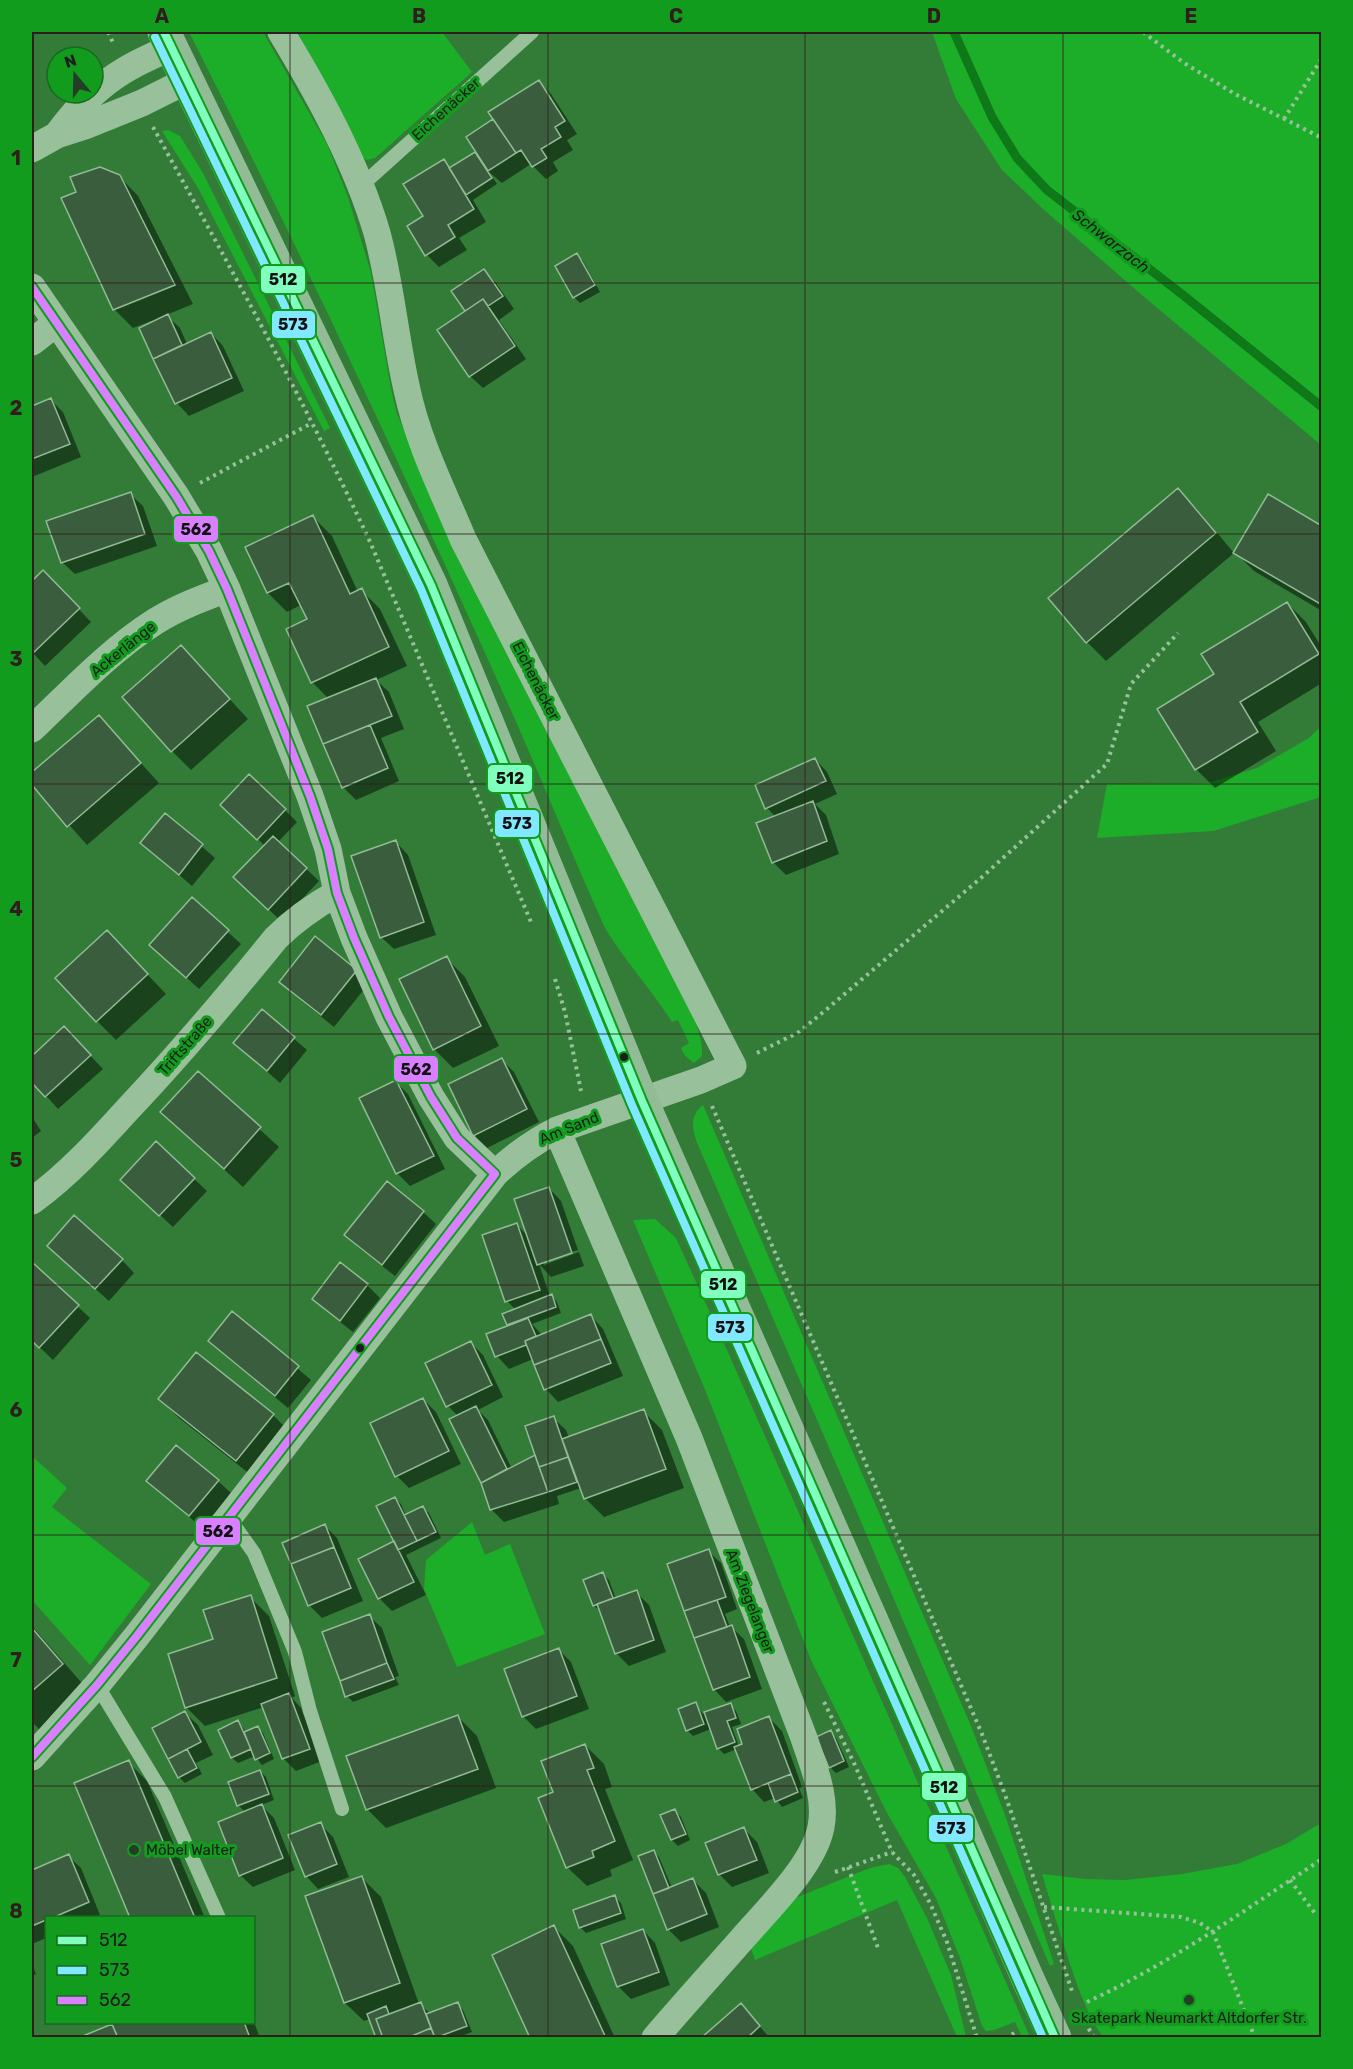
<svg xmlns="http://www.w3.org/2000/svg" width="1353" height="2069" font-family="Rubik,sans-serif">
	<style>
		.green { fill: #1cae28 }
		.shadow { fill: #0007 }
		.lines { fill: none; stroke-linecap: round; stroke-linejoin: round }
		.stream { stroke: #0f7819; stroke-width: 9 }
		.building { fill: #3a5e3d; stroke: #91bb94; stroke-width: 1.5 }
		.path { stroke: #98c19b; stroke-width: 4; stroke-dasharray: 3 4.5; stroke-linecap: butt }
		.service { stroke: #98c19b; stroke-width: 14 }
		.minor { stroke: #98c19b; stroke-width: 27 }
		.secondary { stroke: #91bc95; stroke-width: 33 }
		.bus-1-casing { stroke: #129c1e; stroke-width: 12 }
		.bus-2-casing { stroke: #129c1e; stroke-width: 12 }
		.bus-3-casing { stroke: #129c1e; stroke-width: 12 }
		.bus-1 { stroke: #80ffbe; stroke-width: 8 }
		.bus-2 { stroke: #80e8ff; stroke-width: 8 }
		.bus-3 { stroke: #d880ff; stroke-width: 8 }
		.grid { fill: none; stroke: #301e1e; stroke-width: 1.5; stroke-opacity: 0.55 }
		.bus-dot { fill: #1d1d1d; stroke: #129c1e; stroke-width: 2 }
		.poi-dot { fill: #243e26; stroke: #129c1e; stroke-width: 2 }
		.labels { text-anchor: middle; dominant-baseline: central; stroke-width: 6; stroke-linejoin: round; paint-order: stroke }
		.street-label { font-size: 15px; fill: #1d1d1d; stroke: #129c1e }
		.poi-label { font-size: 15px; fill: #1d1d1d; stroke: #129c1e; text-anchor: start }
		.water-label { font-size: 16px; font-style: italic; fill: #191d19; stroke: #129c1e }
		.line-badge { stroke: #129c1e; stroke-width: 2 }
		.pale-badge-label { font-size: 16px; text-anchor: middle; font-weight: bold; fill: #111 }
		.neatline { fill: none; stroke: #301e1e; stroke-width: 2 }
		.grid-label { font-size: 20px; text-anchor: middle; font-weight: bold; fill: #301e1e }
	</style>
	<rect width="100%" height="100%" fill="#327c38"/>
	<!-- green -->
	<path class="green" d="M189 32H263L327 144 348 197 371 273 391 389 397 414 409 441 685 997C693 1017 703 1035 702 1056L694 1063 685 1056 681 1048 689 1043 678 1020 672 1022C651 989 625 961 605 928 570 851 539 772 504 695 404 472 300 250 189 32Z
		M304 32H442L472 72 383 151 375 158 367 160 359 156 318 69 299 35Z
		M932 32H1321V445L1143 296 1043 209 1002 170 956 99Z
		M168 130 180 136 203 173 330 428 324 431 198 188 162 131Z
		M1321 726V797L1213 831 1097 838 1107 784 1208 783 1257 768 1309 738Z
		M703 1105 971 1726 1006 1818 1054 1964 1050 1966 856 1510 698 1145C692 1130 689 1116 703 1105Z
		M655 1219 676 1238 727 1350 1030 2037H1022L1015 2022 994 2030 986 2031 982 2026 960 1958 936 1898 886 1811 811 1660 706 1392 633 1220Z
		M32 1456 67 1488 52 1507 151 1584 90 1665 32 1600Z
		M472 1522 485 1555 510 1544 545 1634 457 1667 424 1589 426 1560Z
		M1321 1823V2037H1103C1087 2015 1079 1990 1070 1964 1060 1934 1051 1904 1042 1874L1084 1879 1125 1880 1182 1874 1237 1864 1286 1844Z
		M889 1864 898 1868 905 1877 927 1918 951 1975 966 2037H957L897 1900 755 1960 749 1943 785 1902 870 1868Z"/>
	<!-- shadow -->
	<path class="shadow" d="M538 81 551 94 577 134 567 140 573 150 553 162 558 171 546 179 531 164 502 183 489 172 497 184 473 200 486 222 459 238 467 250 439 267 427 255 425 217 444 161 451 169 475 154 480 158 495 120Z
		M119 176 138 196 193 304 166 315 180 328 187 344 211 333 223 346 244 391 189 416 177 403 141 329 152 323 151 321 133 328 114 309Z
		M577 255 583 261 600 292 580 303 574 297Z
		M484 271 496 283 514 309 499 320 526 359 483 388 470 376 468 311 454 291Z
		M51 400 63 412 81 457 32 477V407Z
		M1178 490 1197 509 1234 553 1106 661 1087 642Z
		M130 494 143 506 157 546 75 574 62 562Z
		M313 517 332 536 358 592 361 590 380 609 407 666 376 680 389 692 404 729 381 738 399 781 356 800 343 787 309 707 329 699 312 682 309 620 301 605 287 612 268 593 247 548Z
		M1322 527V611L1254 571 1235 552Z
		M43 572 91 622 45 666 32 652V583Z
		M1287 603 1306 622 1322 648V683L1258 722 1276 751 1215 788 1196 769 1159 709 1216 674Z
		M199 666 248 719 191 770 172 751Z
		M99 717 159 783 87 845 32 783V774Z
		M815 759 827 772 837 794 815 804 826 815 839 854 786 875 773 862 776 817 767 808Z
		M285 810 297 822 278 842 319 881 281 921 248 890 265 846 235 817Z
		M166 815 215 858 192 886 142 843Z
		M396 842 408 855 436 935 394 949 381 937Z
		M192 899 241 944 199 989 164 957Z
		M315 938 369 983 334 1027 293 994 281 982Z
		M125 951 166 994 116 1040 97 1021Z
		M446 958 465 977 499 1046 453 1068 434 1049Z
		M262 1011 307 1050 280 1083 235 1043Z
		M64 1028 103 1069 58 1109 32 1080V1058Z
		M502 1060 514 1072 539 1122 487 1148 474 1135Z
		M198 1073 279 1147 243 1187 162 1112Z
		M396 1082 408 1094 445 1169 410 1186 398 1174 361 1098Z
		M32 1117 41 1131 32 1138Z
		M156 1143 207 1191 173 1227 135 1192Z
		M387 1184 423 1212 436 1224 395 1276 359 1248 346 1235Z
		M549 1188 561 1201 578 1250 544 1261V1265L579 1252 584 1266 551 1277 539 1264 550 1297 552 1296 557 1302 561 1313 532 1324 542 1335 591 1316 603 1329 623 1376 558 1402 546 1389 533 1359 509 1369 497 1356 488 1335 510 1326 504 1314 516 1310 507 1301 517 1225 529 1237Z
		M61 1258 122 1260 134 1273 109 1301Z
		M32 1264 90 1318 53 1360 32 1340Z
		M340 1265 367 1285 380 1298 353 1332 326 1311 314 1299Z
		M232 1313 311 1380 288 1408 222 1353 210 1341Z
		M471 1343 483 1355 503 1397 478 1410 488 1420 512 1469 537 1456 553 1418 566 1430 569 1438 643 1411 662 1430 684 1488 604 1517 585 1498 581 1488 557 1496 559 1504 504 1522 491 1509 458 1416 448 1406Z
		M196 1354 273 1415 292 1434 256 1479 179 1418 160 1399Z
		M423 1399 436 1412 461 1464 409 1488 397 1476Z
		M148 1481H218L231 1493 202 1528Z
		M395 1499 401 1504 406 1516 423 1508 429 1513 441 1538 406 1555 426 1595 392 1611 380 1599 360 1559 396 1542Z
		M325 1526 337 1538 363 1601 322 1618 309 1605Z
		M708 1551 721 1563 737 1609 725 1614 730 1627H731L744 1639 762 1689 726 1702 714 1689 669 1565Z
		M603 1574 609 1580 616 1599 636 1592 649 1605 666 1652 629 1666 617 1654 601 1611 594 1606 585 1581Z
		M250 1597 269 1616 295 1696 292 1698 301 1708 322 1761 296 1771 284 1759 264 1707 205 1726 186 1707 215 1640Z
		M369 1616 382 1628 399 1676 395 1677 399 1685 353 1702 347 1696Z
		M32 1626 87 1689 40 1730 32 1722Z
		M558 1649 571 1662 589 1709 536 1729 524 1717 506 1670Z
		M695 1704 703 1714 730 1705 736 1711 741 1724 732 1727 739 1747 744 1745 769 1718 782 1731 802 1787 799 1788 803 1798 782 1807 775 1798 764 1802 752 1789 737 1749 724 1754 718 1748 711 1729 693 1736 687 1730Z
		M185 1713 198 1725 213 1755 196 1763 202 1774 185 1783 179 1777Z
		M458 1717 477 1736 496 1788 386 1828 367 1809Z
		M238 1722 246 1732 257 1727 263 1733 274 1759 262 1765 255 1756 238 1763 232 1758 220 1730Z
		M830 1732 836 1738 849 1767 836 1773 830 1767Z
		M585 1745 604 1764 612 1787 605 1789 633 1860 610 1870 612 1876 587 1886 568 1868 540 1799 555 1793Z
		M128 1762 147 1781 205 1918H132Z
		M260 1771 266 1777 274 1800 261 1805 274 1818 295 1870 253 1887 240 1875 245 1812 238 1805Z
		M675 1811 681 1817 690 1840 678 1846 672 1840Z
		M320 1824 333 1837 349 1877 318 1889 306 1876Z
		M744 1829 757 1842 769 1873 732 1887 720 1875 707 1844Z
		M653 1851 659 1857 672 1888 693 1880 706 1893 719 1927 681 1942 668 1929Z
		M68 1856 81 1868 100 1915 94 1918H46V1938L32 1944V1871Z
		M362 1878 381 1897 419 2004 431 2014 457 2004 463 2010 472 2032 456 2038H377L370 2019 364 2021 345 2003Z
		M615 1897 621 1903 626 1919 586 1933 580 1927Z
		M554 1927 573 1946 615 2038H531Z
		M643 1930 655 1943 670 1985 631 1999 618 1986Z
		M32 1964 36 1974 32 1976Z
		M741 2005 770 2038H703Z
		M113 2022H254L260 2038H82L114 2025Z"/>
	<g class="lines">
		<!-- stream -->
		<path class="stream" d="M954 32 992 117 1017 158 1047 190 1183 295 1322 407"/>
	</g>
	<!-- building -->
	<path class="building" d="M539 80 565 121 555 127 561 137 541 149 547 158 532 167 521 150 516 153 488 112Z
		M493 119 516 153 488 171 466 137Z
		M475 152 492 178 466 195 449 168Z
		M444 159 474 209 448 225 455 237 425 256 407 226 423 216 403 184Z
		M100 167 120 175 175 285 113 310 61 198 76 192 70 177Z
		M577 253 595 285 573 298 555 266Z
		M484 269 503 296 488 306 483 299 465 311 451 291Z
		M483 299 515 346 469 377 437 330Z
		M168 314 182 345 153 359 139 328Z
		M211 332 232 378 175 404 153 359Z
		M51 398 70 444 32 459V406Z
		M1178 488 1216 533 1086 643 1048 598Z
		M131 492 145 534 61 563 46 521Z
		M1268 494 1322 526V605L1233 553Z
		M313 515 350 594 362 588 389 647 311 683 286 629 307 619 289 583 267 593 245 547Z
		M43 570 80 608 32 654V581Z
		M1287 602 1319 654 1240 702 1258 732 1195 770 1157 709 1214 674 1201 654Z
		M181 645 230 699 171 752 122 697Z
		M376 678 392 716 323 744 307 706Z
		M99 715 141 763 67 827 32 785V772Z
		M370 725 388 768 342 788 323 744Z
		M815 758 826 781 765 809 755 785Z
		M249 774 286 809 257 840 220 805Z
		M813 801 827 841 772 863 756 823Z
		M165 813 203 844 179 875 140 843Z
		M273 836 307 868 268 910 233 877Z
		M396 840 424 922 380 938 351 856Z
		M192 897 229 930 186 978 149 945Z
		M107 930 148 974 96 1022 55 978Z
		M315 936 357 970 321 1015 279 982Z
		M447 956 481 1026 433 1050 399 979Z
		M262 1009 295 1037 267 1071 233 1043Z
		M64 1026 91 1055 45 1097 32 1083V1056Z
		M502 1058 527 1109 473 1136 448 1084Z
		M198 1071 261 1127 224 1169 160 1112Z
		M396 1080 434 1156 396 1174 359 1098Z
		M156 1141 195 1178 159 1216 120 1180Z
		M387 1181 424 1211 382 1265 344 1235Z
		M549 1187 572 1253 537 1265 514 1199Z
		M74 1215 123 1259 95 1289 47 1246Z
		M517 1223 540 1290 505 1302 482 1235Z
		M32 1262 79 1305 39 1348 32 1341Z
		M340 1262 368 1284 340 1321 312 1299Z
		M552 1294 556 1307 507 1325 502 1314Z
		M232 1311 299 1366 275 1396 208 1341Z
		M591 1314 601 1339 534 1365 525 1341Z
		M528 1318 536 1336 525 1341 526 1345 495 1357 486 1334Z
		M601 1339 611 1363 544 1390 534 1365Z
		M471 1341 492 1385 446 1407 425 1363Z
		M196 1352 274 1414 236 1461 158 1399Z
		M423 1398 449 1451 395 1477 370 1423Z
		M476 1406 507 1469 481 1483 449 1419Z
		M644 1409 666 1469 584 1499 562 1439Z
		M554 1416 568 1457 539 1467 525 1426Z
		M176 1445 219 1480 189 1516 146 1481Z
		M535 1455 548 1492 490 1510 481 1483Z
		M568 1457 577 1482 548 1492 539 1467Z
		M395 1497 417 1541 398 1550 376 1506Z
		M423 1506 436 1532 417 1541 404 1515Z
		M325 1524 334 1547 291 1564 282 1543Z
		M394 1541 414 1582 378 1599 358 1559Z
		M334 1547 351 1588 308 1606 291 1564Z
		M709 1549 726 1597 684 1611 667 1564Z
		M603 1572 613 1598 593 1606 583 1580Z
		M637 1590 654 1640 615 1654 597 1604Z
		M251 1595 277 1678 185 1708 168 1654 213 1639 203 1610Z
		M717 1600 727 1627 694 1638 684 1611Z
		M370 1614 387 1663 340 1681 322 1632Z
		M732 1625 750 1677 713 1690 694 1638Z
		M32 1628 63 1664 32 1691Z
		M559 1648 577 1696 522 1717 504 1669Z
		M387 1663 394 1679 345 1697 340 1681Z
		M289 1693 310 1749 282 1759 261 1704Z
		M696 1702 704 1724 686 1731 678 1709Z
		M731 1703 736 1718 727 1721 735 1742 717 1749 704 1712Z
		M185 1711 201 1742 168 1759 152 1728Z
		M458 1715 478 1769 366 1810 346 1756Z
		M769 1716 791 1774 751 1790 734 1747 742 1744 737 1729Z
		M238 1720 251 1749 231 1758 218 1730Z
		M258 1726 270 1753 255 1760 244 1732Z
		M831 1730 844 1761 829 1768 816 1737Z
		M585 1744 594 1768 587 1770 615 1841 592 1851 594 1857 566 1868 538 1798 553 1792 541 1761Z
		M187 1749 197 1768 178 1778 168 1759Z
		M129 1760 195 1918H130L74 1783Z
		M260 1770 269 1794 237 1806 228 1782Z
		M791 1774 798 1792 775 1802 768 1783Z
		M262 1804 283 1858 239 1876 218 1822Z
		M675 1809 686 1834 671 1840 660 1815Z
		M321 1822 337 1864 305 1877 288 1835Z
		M744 1827 757 1860 718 1875 705 1843Z
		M654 1850 669 1888 653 1894 638 1856Z
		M69 1854 89 1902 52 1918H46V1920L32 1926V1870Z
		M362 1876 400 1983 344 2003 305 1896Z
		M693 1878 707 1914 667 1930 653 1894Z
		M615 1895 621 1913 579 1928 573 1910Z
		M554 1925 606 2038H530L492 1955Z
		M643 1929 659 1972 617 1987 601 1944Z
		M421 2002 431 2028 407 2038H383L376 2019Z
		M458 2002 467 2026 435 2038 426 2014Z
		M741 2003 760 2026 747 2038H701Z
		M386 2006 389 2014 376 2019 383 2038H376L367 2014Z
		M111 2022H244L250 2038H118Z
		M112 2024 118 2038H78Z
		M431 2028 435 2038H407Z"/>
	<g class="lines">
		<!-- path -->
		<path class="path" d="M108 32 114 45
			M1143 32 1184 63 1235 94 1322 138
			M1284 119 1322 58
			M153 127C229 265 305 402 371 544L531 922
			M200 483 312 423
			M555 979 565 1012 581 1091
			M757 1053 799 1032 827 1009 982 877 1107 764 1131 684 1178 633
			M712 1106 982 1734 1007 1800 1073 1994
			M824 1702 854 1763 892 1852 914 1875 930 1903 947 1942 977 2038
			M848 1867 878 1948
			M835 1872 892 1852
			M1290 1880 1317 1916
			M1044 1907 1181 1917 1200 1923 1213 1932 1255 2038
			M1087 2002C1171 1963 1245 1910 1322 1859
			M1085 2022 1094 2038
			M1005 2038 1017 2032"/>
		<!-- service -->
		<path class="service" d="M361 186 532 32
			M229 1518 254 1553 295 1652 310 1711 342 1809
			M97 1685 165 1797 219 1918"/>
		<!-- minor -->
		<path class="minor" d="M57 135C75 110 98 86 125 70 140 61 156 54 172 47
			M32 149 57 135 85 126 142 103 188 80
			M32 287 176 496 209 551 227 589 310 796 328 849 337 893 354 938 389 1017 431 1097 457 1138 495 1174
			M32 342 55 324
			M32 729C71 692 110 650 156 621 178 607 203 598 227 589
			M557 1130 689 1438 804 1738C813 1766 827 1796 821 1827 814 1865 768 1909 743 1938 714 1971 684 2004 655 2038
			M32 1201C68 1175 98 1142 128 1109 180 1054 228 997 276 938 295 919 314 906 337 893
			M32 1757 97 1685 136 1637 495 1174C514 1156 533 1142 557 1130L701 1080 733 1066 463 539C443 491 418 442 407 390 395 338 391 284 377 233 356 162 319 95 281 32"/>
		<!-- secondary -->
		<path class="secondary" d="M164 32 431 585 642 1101 872 1621 1027 1977 1055 2038"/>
		<!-- bus-1 casing -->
		<g class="bus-1-casing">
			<path id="bus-1" d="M164 32 431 585 642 1101 1055 2038"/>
		</g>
		<!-- bus-2 casing -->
		<g class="bus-2-casing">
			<path id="bus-2" d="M155 37 421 589 632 1105 1043 2038"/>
		</g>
		<!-- bus-3 casing -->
		<g class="bus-3-casing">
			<path id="bus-3" d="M32 287 176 496 209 551 227 589 310 796 328 849 337 893 354 938 389 1017 431 1097 457 1138 495 1174 136 1637 97 1685 32 1757"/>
		</g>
		<!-- bus-1 -->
		<use href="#bus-1" class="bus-1"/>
		<!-- bus-2 -->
		<use href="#bus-2" class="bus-2"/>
		<!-- bus-3 -->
		<use href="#bus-3" class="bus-3"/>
	</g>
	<!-- grid -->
	<path class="grid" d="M290 32V2038M548 32V2038M805 32V2038M1063 32V2038M32 283H1322M32 534H1322M32 784H1322M32 1034H1322M32 1285H1322M32 1535H1322M32 1786H1322"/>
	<!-- markers -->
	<g class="bus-dot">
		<circle cx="624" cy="1057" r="5"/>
		<circle cx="360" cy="1348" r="5"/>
	</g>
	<g class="poi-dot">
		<circle cx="134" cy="1850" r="6"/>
		<circle cx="1189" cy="2000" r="6"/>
	</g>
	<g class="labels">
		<!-- street labels -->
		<g class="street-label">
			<text transform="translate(446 109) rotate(-42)">Eichenäcker</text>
			<text transform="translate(123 649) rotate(-39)">Ackerlänge</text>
			<text transform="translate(536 681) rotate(63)">Eichenäcker</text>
			<text transform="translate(185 1046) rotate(-49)">Triftstraße</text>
			<text transform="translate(569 1128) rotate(-22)">Am Sand</text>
			<text transform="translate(750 1601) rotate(69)">Am Ziegelanger</text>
		</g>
		<!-- poi labels -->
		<g class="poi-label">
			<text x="146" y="1850">Möbel Walter</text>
			<text x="1189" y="2018" text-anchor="middle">Skatepark Neumarkt Altdorfer Str.</text>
		</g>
		<!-- water labels -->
		<g class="water-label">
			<text transform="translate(1111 241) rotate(38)">Schwarzach</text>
		</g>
	</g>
	<g class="line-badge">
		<rect x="260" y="265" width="46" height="29" rx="6" fill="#80ffbe"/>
		<rect x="271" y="310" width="45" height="29" rx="6" fill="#80e8ff"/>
		<rect x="173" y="515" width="46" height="28" rx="6" fill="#d880ff"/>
		<rect x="487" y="764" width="46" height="29" rx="6" fill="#80ffbe"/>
		<rect x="494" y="809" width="46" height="29" rx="6" fill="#80e8ff"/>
		<rect x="393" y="1055" width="46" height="28" rx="6" fill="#d880ff"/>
		<rect x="700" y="1270" width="46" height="29" rx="6" fill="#80ffbe"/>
		<rect x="707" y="1313" width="46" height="29" rx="6" fill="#80e8ff"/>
		<rect x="195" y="1517" width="46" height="29" rx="6" fill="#d880ff"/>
		<rect x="921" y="1772" width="46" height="29" rx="6" fill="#80ffbe"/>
		<rect x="928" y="1814" width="46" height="29" rx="6" fill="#80e8ff"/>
	</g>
	<g class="pale-badge-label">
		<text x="283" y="285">512</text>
		<text x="293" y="330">573</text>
		<text x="196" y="535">562</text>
		<text x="510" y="784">512</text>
		<text x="517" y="829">573</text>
		<text x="416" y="1075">562</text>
		<text x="723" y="1290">512</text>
		<text x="730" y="1333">573</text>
		<text x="218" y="1537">562</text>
		<text x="944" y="1793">512</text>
		<text x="951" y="1834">573</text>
	</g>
	<!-- border -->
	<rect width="1353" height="2069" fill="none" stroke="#129c1e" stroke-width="66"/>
	<!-- legend -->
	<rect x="45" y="1916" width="210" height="108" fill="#129c1e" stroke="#16691e" stroke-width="1.5"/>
	<rect x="57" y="1936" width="30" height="9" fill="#80ffbe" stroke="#16691e" stroke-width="1.5"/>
	<text x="99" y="1946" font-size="18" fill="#1d1d1d">512</text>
	<rect x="57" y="1966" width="30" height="9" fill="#80e8ff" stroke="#16691e" stroke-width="1.5"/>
	<text x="99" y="1976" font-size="18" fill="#1d1d1d">573</text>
	<rect x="57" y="1996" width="30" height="9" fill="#d880ff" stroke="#16691e" stroke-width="1.5"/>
	<text x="99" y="2006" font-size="18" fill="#1d1d1d">562</text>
	<!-- north arrow -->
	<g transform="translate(75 75) rotate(341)"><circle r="28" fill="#129c1e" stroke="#16691e" stroke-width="1.5"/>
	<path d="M0-4.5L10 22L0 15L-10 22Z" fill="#243e26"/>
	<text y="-9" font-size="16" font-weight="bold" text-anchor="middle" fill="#1d1d1d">N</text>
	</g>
	<rect x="33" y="33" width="1287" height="2003" class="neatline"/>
	<g class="grid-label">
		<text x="162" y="23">A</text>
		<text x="419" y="23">B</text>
		<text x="676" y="23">C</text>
		<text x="934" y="23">D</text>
		<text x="1191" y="23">E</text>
		<text x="16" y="165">1</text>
		<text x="16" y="415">2</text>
		<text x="16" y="666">3</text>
		<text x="16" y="916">4</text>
		<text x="16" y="1167">5</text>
		<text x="16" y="1417">6</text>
		<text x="16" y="1667">7</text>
		<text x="16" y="1918">8</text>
	</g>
</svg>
